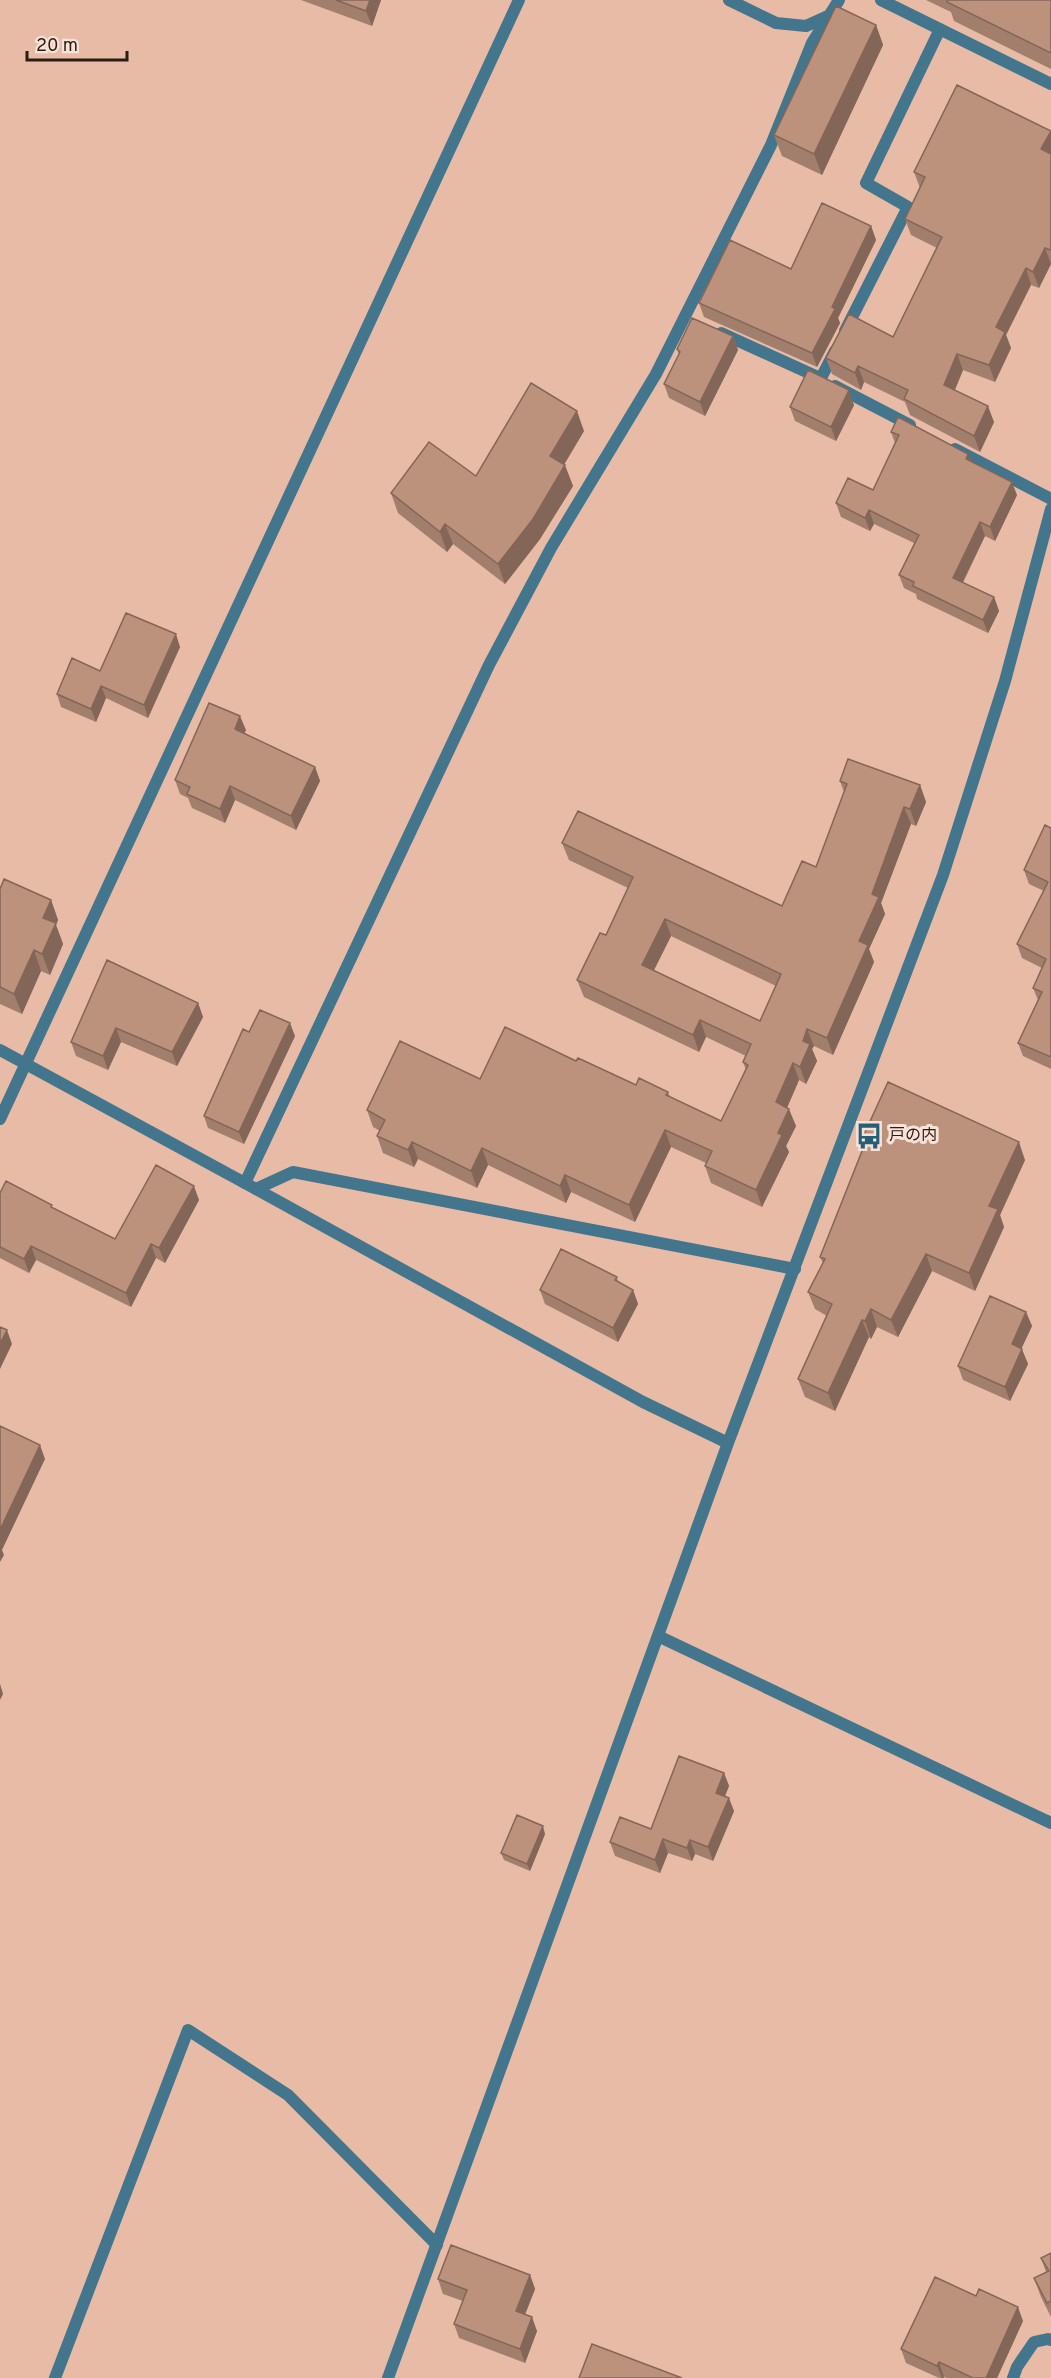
<svg xmlns="http://www.w3.org/2000/svg" width="1051" height="2378" font-family="Overpass,'Noto Sans JP',sans-serif">
	<style>
		.lines { fill: none; stroke-linecap: round; stroke-linejoin: round }
		.minor { stroke: #43758c; stroke-width: 12 }
		.tertiary { stroke: #43758c; stroke-width: 12 }
		.wall { fill: #a27e6c; fill-rule: evenodd }
		.shaded-wall { fill: #846658 }
		.building { fill: #bc927d; stroke: #846658; stroke-width: 1.5; fill-rule: evenodd }
		.labels { text-anchor: middle; dominant-baseline: central; stroke-width: 6; stroke-linejoin: round; paint-order: stroke }
		.poi-label { font-size: 16px; fill: #2c1c14; stroke: #f8e1d6; text-anchor: start }
	</style>
	<rect width="100%" height="100%" fill="#e7bba5"/>
	<g class="lines">
		<!-- minor -->
		<path class="minor" d="M729 0 776 23 806 26 828 16
			M881 0 1051 84
			M845 331 908 207 866 183 940 29
			M721 333 820 378
			M821 378 835 351
			M835 386 910 425
			M955 449 1051 499
			M0 1119 519 0
			M245 1183 489 665 551 548 656 374 771 145 812 43 839 0
			M256 1189 293 1172 795 1269
			M658 1636 1051 1823
			M55 2378 188 2030 288 2095 437 2245
			M1013 2378 1017 2367 1034 2342 1048 2339 1051 2340"/>
		<!-- tertiary -->
		<path class="tertiary" d="M0 1050 256 1189 643 1402 728 1443
			M388 2378 728 1443 943 875 1005 681 1051 509"/>
	</g>
	<!-- wall -->
	<path class="wall" d="M301 0H381L372 26Z
		M926 0H1051V69L954 21 951 12Z
		M876 25 883 45 822 175 782 156 774 135Z
		M1051 131V264L1039 288 1031 285 1006 335 1011 348 995 382 963 370 955 390 994 422 980 452 910 415 905 402 864 382 861 390 832 374 826 358 893 337 937 248 911 235 905 219 920 188 914 172Z
		M871 226 876 240 838 318 840 323 817 367 704 317 699 303 791 269Z
		M733 336 738 350 705 416 669 398 664 384 679 355 677 349Z
		M854 405 836 441 795 421 790 407Z
		M584 431 564 465 573 486 540 539 505 584 453 544 447 552 398 513 391 493 476 476Z
		M891 432 971 462 1017 495 995 541 985 536 963 583 994 597 999 611 988 633 917 599 916 594 904 588 899 575 914 543 874 524 870 531 841 517 836 503 873 490 895 443Z
		M180 647 148 718 106 698 96 722 61 707 57 694 100 671Z
		M246 730 244 733 315 767 320 781 296 830 235 800 225 823 192 808 188 798 180 794 175 780Z
		M840 781 920 785 926 802 916 826 911 824 881 903 885 914 869 949 874 962 833 1055 814 1046 812 1049 817 1061 806 1084 799 1080 787 1108 796 1126 786 1146 789 1152 762 1207 711 1183 705 1166 706 1163 671 1147 635 1222 571 1192 566 1203 488 1165 477 1188 418 1159 414 1167 383 1153 377 1136 380 1131 373 1127 367 1110 480 1079 576 1061 636 1085 668 1092 670 1097 721 1121 746 1070 743 1062 746 1056 706 1037 699 1052 584 997 577 980 606 935 628 888 569 860 562 843 782 906 816 867 844 792ZM671 936 776 986 760 1021 654 970Z
		M1051 828V1069L1023 1056 1018 1043 1038 1000 1033 988 1042 968 1022 958 1017 944 1044 891 1029 884 1024 870Z
		M0 889 51 900 58 920 56 925 63 944 50 975 41 971 22 1014 0 1004Z
		M198 1003 203 1017 177 1066 121 1042 108 1070 76 1056 71 1042Z
		M249 1032 295 1036 244 1144 208 1128 204 1116Z
		M862 1139 1025 1160 1000 1215 1004 1227 975 1291 932 1271 898 1337 877 1327 871 1339 869 1337 835 1411 805 1397 798 1379 827 1316 815 1309 808 1292 823 1263 820 1257 865 1145Z
		M0 1193 53 1209 115 1239 199 1200 165 1263 156 1258 131 1307 36 1260 29 1273 0 1258Z
		M617 1277 618 1282 633 1290 638 1304 618 1342 545 1304 540 1290Z
		M1026 1312 1032 1326 1021 1349 1028 1364 1010 1401 963 1380 958 1366Z
		M724 1773 729 1786 725 1796 734 1811 713 1861 695 1854 692 1861 668 1853 660 1873 615 1856 610 1842 651 1829Z
		M545 1834 530 1871 504 1860 501 1853Z
		M1051 2253V2317L1041 2297 1034 2278 1046 2272 1041 2258Z
		M530 2275 535 2289 525 2314 537 2331 525 2363 459 2338 454 2324 463 2301 443 2294 438 2279Z
		M1023 2321 997 2378H947L944 2377 943 2378H939L906 2363 901 2349Z"/>
	<!-- shaded-wall -->
	<path class="shaded-wall" d="M370 0H381L372 26 366 11Z
		M876 25 883 45 822 175 814 154Z
		M1051 131V158L1041 149Z
		M871 226 876 240 838 318 840 323 817 367 812 353 832 307Z
		M1045 248 1051 264 1039 288 1033 272Z
		M1026 268 1031 285 1006 335 1011 348 995 382 989 365 996 327Z
		M733 336 738 350 705 416 700 402Z
		M957 354 963 370 950 401 944 385Z
		M858 366 864 382 861 390 855 373Z
		M849 390 854 405 836 441 831 427Z
		M988 406 994 422 980 452 974 436Z
		M577 411 584 431 557 476 550 456Z
		M968 454 973 467 966 459Z
		M565 465 573 486 540 539 505 584 498 564Z
		M1012 482 1017 495 995 541 990 527Z
		M869 510 874 524 870 531 865 518Z
		M980 522 985 536 958 591 953 578Z
		M445 524 453 544 447 552 440 532Z
		M994 597 999 611 988 633 983 620Z
		M176 634 180 647 148 718 144 705Z
		M101 686 106 698 96 722 91 709Z
		M240 716 246 730 240 743 235 729Z
		M315 767 320 781 296 830 291 816Z
		M920 785 926 802 916 826 910 809Z
		M230 786 235 800 225 823 220 809Z
		M904 807 911 824 881 903 885 914 869 949 874 962 833 1055 827 1038 859 941 872 894Z
		M51 900 58 920 56 925 63 944 50 975 42 954 43 918Z
		M665 919 671 936 648 982 642 965Z
		M34 950 41 971 22 1014 14 994Z
		M198 1003 203 1017 177 1066 172 1052Z
		M700 1020 706 1037 699 1052 693 1035Z
		M290 1023 295 1036 244 1144 239 1132Z
		M116 1028 121 1042 108 1070 103 1056Z
		M807 1029 814 1046 812 1049 817 1061 806 1084 800 1067 803 1041Z
		M793 1063 799 1080 782 1119 776 1102Z
		M789 1109 796 1126 786 1146 789 1152 762 1207 756 1190 778 1133Z
		M665 1130 671 1147 635 1222 629 1205Z
		M412 1142 418 1159 414 1167 408 1150Z
		M1019 1142 1025 1160 1000 1215 1004 1227 975 1291 969 1273 989 1206Z
		M482 1148 488 1165 477 1188 471 1171Z
		M565 1175 571 1192 566 1203 560 1186Z
		M194 1186 199 1200 165 1263 159 1248Z
		M151 1244 156 1258 131 1307 126 1293Z
		M31 1246 36 1260 29 1273 24 1259Z
		M926 1254 932 1271 898 1337 891 1320Z
		M633 1290 638 1304 618 1342 613 1328Z
		M871 1309 877 1327 871 1339 865 1321Z
		M1026 1312 1032 1326 1017 1358 1012 1344Z
		M862 1320 869 1337 835 1411 828 1393Z
		M7 1330 12 1344 0 1369V1344Z
		M1022 1349 1028 1364 1010 1401 1005 1387Z
		M40 1445 45 1459 2 1550 4 1555 0 1562V1530Z
		M0 1684 3 1694 0 1700Z
		M724 1773 729 1786 721 1806 716 1793Z
		M729 1798 734 1811 713 1861 708 1847Z
		M543 1826 545 1834 530 1871 527 1864Z
		M663 1839 668 1853 660 1873 655 1860Z
		M690 1840 695 1854 692 1861 687 1848Z
		M530 2275 535 2289 521 2325 516 2311Z
		M1018 2307 1023 2321 997 2378H986Z
		M532 2317 537 2331 525 2363 520 2349Z
		M939 2362 944 2377 943 2378H942L937 2366Z"/>
	<!-- building -->
	<path class="building" d="M336 0H370L366 11Z
		M948 0H1051V53L947 2Z
		M836 6 876 25 814 154 774 135Z
		M957 85 1051 131 1041 149 1051 154V250L1045 248 1033 272 1026 268 996 327 1005 332 989 365 957 354 944 385 988 406 974 436 904 399 908 390 858 366 855 373 826 358 849 314 893 337 942 237 905 219 925 177 914 172Z
		M822 203 871 226 832 307 835 309 812 353 699 303 730 240 791 269Z
		M692 318 733 336 700 402 664 384 680 352 677 349Z
		M808 370 849 390 831 427 790 407Z
		M531 383 577 411 550 456 565 465 533 519 498 564 445 524 440 532 391 493 429 442 476 476Z
		M898 417 968 454 966 459 1012 482 990 527 980 522 953 578 994 597 983 620 913 586 914 582 899 575 919 535 869 510 865 518 836 503 848 478 873 490 899 435 891 432Z
		M126 613 176 634 144 705 101 686 91 709 57 694 72 658 100 671Z
		M209 703 240 716 235 729 315 767 291 816 230 786 220 809 187 794 190 787 175 780Z
		M848 759 920 785 910 809 904 807 872 894 879 897 859 941 868 945 827 1038 807 1029 803 1041 810 1044 800 1067 793 1063 776 1102 789 1109 778 1133 782 1135 756 1190 705 1166 712 1151 665 1130 629 1205 565 1175 560 1186 482 1148 471 1171 412 1142 408 1150 377 1136 385 1120 367 1110 400 1041 480 1079 505 1027 576 1061 578 1058 636 1085 639 1078 668 1092 666 1095 721 1121 748 1065 743 1062 751 1044 700 1020 693 1035 577 980 600 933 606 935 633 877 562 843 578 811 782 906 802 861 816 867 847 784 840 781ZM665 919 781 974 760 1021 642 965Z
		M1045 825 1051 828V1057L1018 1043 1042 992 1033 988 1046 959 1017 944 1048 882 1024 870Z
		M4 879 51 900 43 918 56 923 42 954 34 950 14 994 0 987V889Z
		M107 960 198 1003 172 1052 116 1028 103 1056 71 1042Z
		M260 1010 290 1023 239 1132 204 1116 243 1029 249 1032Z
		M888 1082 1019 1142 989 1206 998 1209 969 1273 926 1254 891 1320 871 1309 865 1321 862 1320 828 1393 798 1379 832 1304 808 1292 825 1259 820 1257 866 1141 862 1139Z
		M156 1165 194 1186 159 1248 151 1244 126 1293 31 1246 24 1259 0 1247V1193L6 1181 52 1205 51 1207 115 1239Z
		M561 1249 617 1277 615 1280 633 1290 613 1328 540 1290Z
		M990 1296 1026 1312 1012 1344 1022 1349 1005 1387 958 1366Z
		M0 1327 7 1330 0 1344Z
		M0 1426 40 1445 0 1530Z
		M679 1756 724 1773 716 1793 729 1798 708 1847 690 1840 687 1848 663 1839 655 1860 610 1842 620 1817 651 1829Z
		M517 1815 543 1826 527 1864 501 1853Z
		M451 2245 530 2275 516 2311 532 2317 520 2349 454 2324 467 2290 438 2279Z
		M1051 2253V2301L1047 2303 1034 2278 1049 2271 1041 2258Z
		M935 2277 976 2296 979 2289 1018 2307 986 2378H973L939 2362 937 2366 901 2349Z
		M592 2344 682 2378H579Z"/>
	<!-- icons -->
	<defs>
		<g id="bus-bare" transform="scale(2.07)"><path d="M-5-6H5V4H4V6H2V4H-2V6H-4V4H-5ZM-3.5-4V0h7V-4ZM-3.5 1.2v1.5H-2V1.2ZM2 1.2v1.5H3.5V1.2Z" fill="#245f78" stroke="#f8e1d6" stroke-width="2.5" paint-order="stroke"/></g>
	</defs>
	<g fill-rule="evenodd">
		<use href="#bus-bare" x="869" y="1136"/>
	</g>
	<g class="labels">
		<!-- poi labels -->
		<g class="poi-label">
			<text x="889" y="1136">戸の内</text>
		</g>
	</g>
	<!-- scale -->
	<path d="M27 51v9h100v-9" fill="none" stroke="#2c1c14" stroke-width="3"/>
	<text x="36" y="51" font-size="18" fill="#2c1c14" stroke="#f8e1d6" stroke-width="4.5" paint-order="stroke">20 m</text>
</svg>
